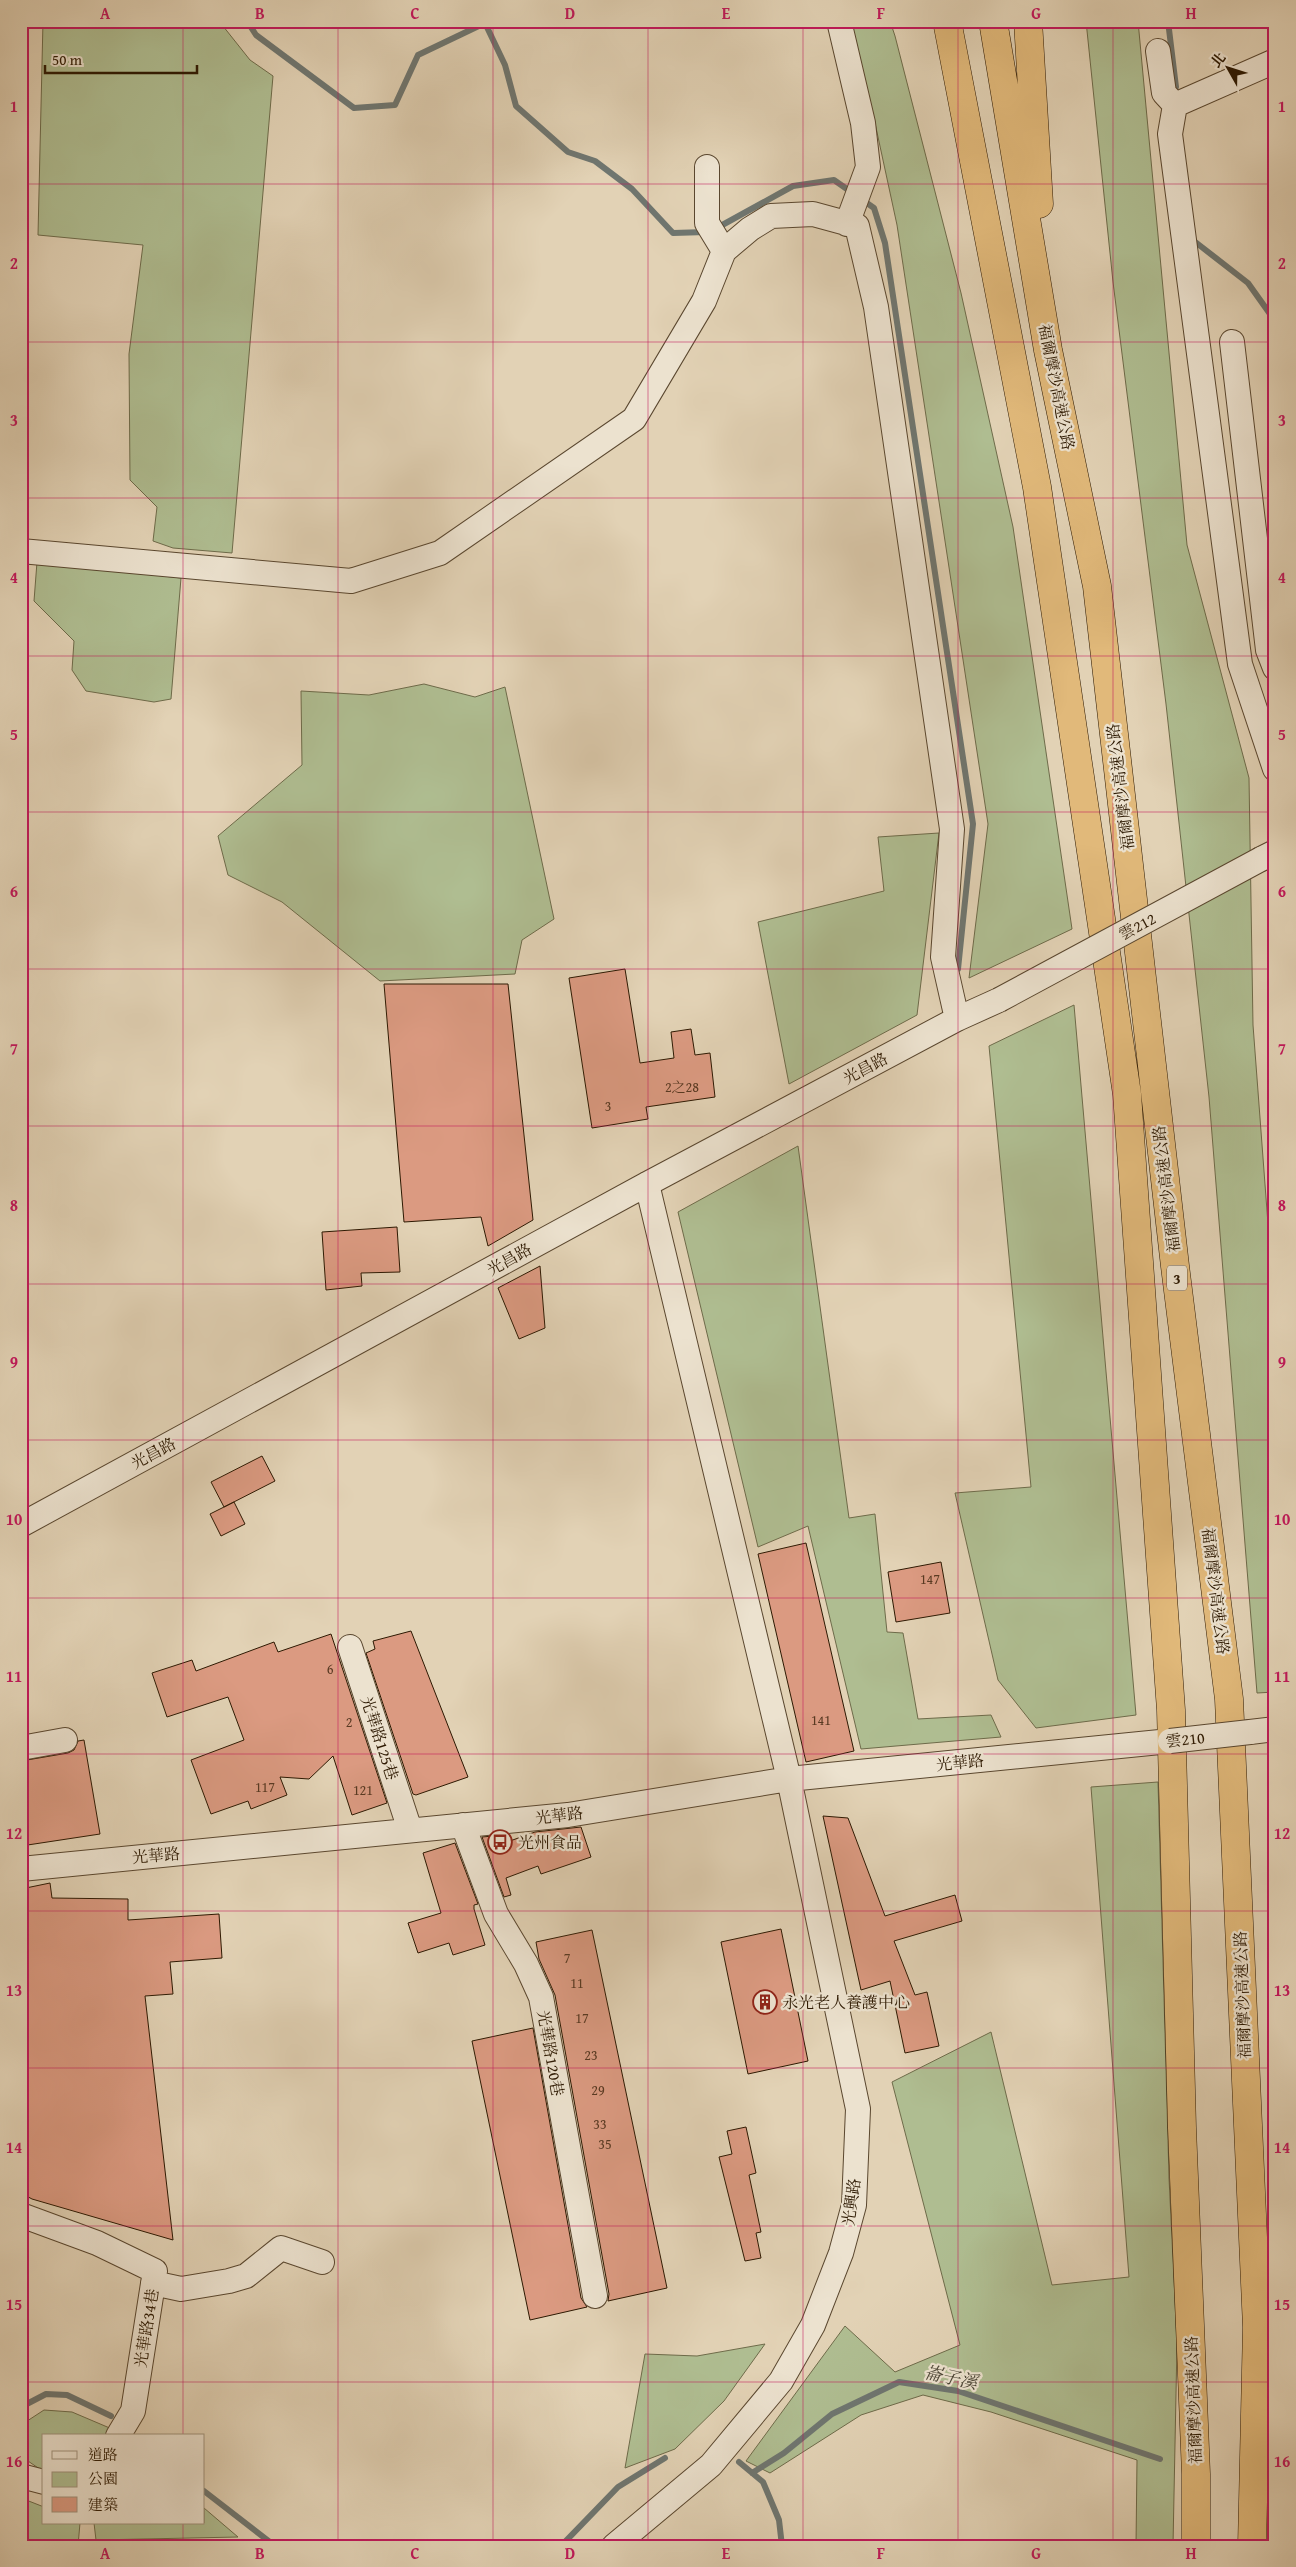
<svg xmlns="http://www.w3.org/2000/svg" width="1296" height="2567" font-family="'Gentium Book Plus','Noto Serif TC',serif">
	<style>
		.green { fill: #afbd91; stroke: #6e6b4a }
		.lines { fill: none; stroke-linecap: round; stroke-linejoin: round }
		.stream { stroke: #6f7670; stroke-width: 6 }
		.building { fill: #db9a81; stroke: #2d1902 }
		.minor-casing { stroke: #5a472f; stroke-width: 26 }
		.highway-casing { stroke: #2d1902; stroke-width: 29 }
		.minor { stroke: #ece2cf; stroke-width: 24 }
		.highway { stroke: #e1b97a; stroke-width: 28 }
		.minor-bridge-casing { stroke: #5a472f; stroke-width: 26; stroke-linecap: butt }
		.minor-bridge { stroke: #ece2cf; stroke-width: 24 }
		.grid { fill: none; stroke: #c2185b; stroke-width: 1; stroke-opacity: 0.55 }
		.labels { text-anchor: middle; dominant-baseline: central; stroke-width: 4.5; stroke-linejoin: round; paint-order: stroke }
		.number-label { font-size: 14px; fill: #583922 }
		.shield { fill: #ece2cf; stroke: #665540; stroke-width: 1 }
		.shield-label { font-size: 15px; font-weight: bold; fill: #2d1902 }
		.street-label { font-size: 16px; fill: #2d1902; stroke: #ece2cf }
		.poi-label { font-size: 16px; fill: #2d1902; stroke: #ece2cf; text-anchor: start }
		.water-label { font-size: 18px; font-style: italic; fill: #4e4839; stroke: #ece2cf }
		.neatline { fill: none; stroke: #c2185b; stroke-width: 2 }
		.grid-label { font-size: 16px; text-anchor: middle; font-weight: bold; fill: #c2185b }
	</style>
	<rect width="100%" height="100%" fill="#e2d2b5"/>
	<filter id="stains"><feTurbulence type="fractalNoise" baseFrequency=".004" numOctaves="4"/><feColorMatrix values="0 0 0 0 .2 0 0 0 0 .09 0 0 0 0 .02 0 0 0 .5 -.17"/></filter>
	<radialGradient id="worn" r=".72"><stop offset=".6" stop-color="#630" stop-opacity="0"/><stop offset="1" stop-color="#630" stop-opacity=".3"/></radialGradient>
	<!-- green -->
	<path class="green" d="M43 21H219L250 60 273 76 232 553 173 548 153 541 157 507 130 480 129 354 143 245 38 235Z
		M848 21H890L895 36 961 293 1013 527 1072 929 969 978 988 824 897 225 875 123Z
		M1086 21H1138L1187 545 1249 778 1253 1025 1275 1317V1692L1257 1693 1209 1097 1166 704 1113 282Z
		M37 562 181 578 171 699 154 702 86 691 72 670 74 641 34 601Z
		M424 684 475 697 505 687 554 919 522 940 515 974 380 981 282 902 228 875 218 836 302 765 301 691 369 695Z
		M939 833 917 1015 789 1084 758 922 884 891 878 837Z
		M1074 1005 1136 1715 1036 1728 998 1680 955 1493 1031 1487 989 1046Z
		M798 1146 849 1518 875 1514 887 1632 903 1633 918 1719 991 1715 1001 1737 861 1749 808 1526 758 1547 678 1212Z
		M1158 1782 1169 2178 1177 2343 1173 2546H1136L1137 2460 991 2412 923 2395 861 2415 770 2473 746 2461 845 2326 895 2372 960 2345 892 2082 991 2032 1052 2285 1129 2277 1091 1787Z
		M765 2344 724 2401 675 2449 625 2468 645 2354 697 2356Z
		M44 2410 72 2412 112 2429 108 2436H44V2472L28 2461H21V2425Z
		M21 2498 44 2507V2523H80L78 2546H21Z
		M204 2508 238 2537 96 2540 94 2523H204Z"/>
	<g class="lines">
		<!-- stream -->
		<path class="stream" d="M247 21 256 35 354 108 395 105 418 55 485 23 505 65 516 106 568 152 595 161 632 189 673 233 706 232
			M1168 21 1176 87
			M715 229 793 186 834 180 874 208 885 243 973 824 958 969
			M1194 241 1248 283 1275 321
			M21 2407 46 2394 67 2395 111 2416
			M739 2462 763 2482 779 2520 782 2546
			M752 2473 784 2453 832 2414 899 2382 958 2391 1160 2459
			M204 2491 275 2546
			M561 2546 618 2487 665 2458"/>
	</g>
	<!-- building -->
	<path class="building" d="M625 969 640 1063 674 1058 671 1032 691 1029 695 1055 710 1053 715 1097 646 1107 648 1119 592 1128 569 978Z
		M384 984H508L533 1220 488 1246 481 1217 404 1222Z
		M397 1227 400 1272 361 1273 362 1286 326 1290 322 1232Z
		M540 1266 545 1328 519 1339 498 1288Z
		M262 1456 275 1481 224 1507 211 1482Z
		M234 1502 245 1524 221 1536 210 1514Z
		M806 1543 854 1751 806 1762 758 1554Z
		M941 1562 950 1613 896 1622 888 1572Z
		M411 1631 468 1777 416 1795 413 1794 366 1653 375 1649 373 1641Z
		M331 1634 387 1803 352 1815 333 1756 309 1779 280 1777 287 1795 251 1809 248 1801 211 1814 191 1760 244 1740 228 1697 167 1717 152 1673 192 1660 196 1671 274 1642 278 1652Z
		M84 1740 100 1834 21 1846V1761L68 1753 74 1750 78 1741Z
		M823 1816 848 1818 885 1916 955 1895 962 1921 894 1941 915 1995 927 1992 939 2046 905 2053 890 1981 861 1990Z
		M581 1827 591 1857 541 1874 538 1866 506 1878 511 1895 504 1897 482 1837 493 1836 496 1846 535 1832Z
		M455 1843 478 1904 474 1905V1909L485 1945 453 1955 449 1943 418 1953 408 1923 441 1913 423 1853Z
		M50 1883 52 1898 128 1899V1920L219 1914 222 1958 170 1962 173 1994 145 1996 173 2240 32 2199 21 2193V1889Z
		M781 1929 808 2061 748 2074 721 1942Z
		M592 1930 667 2288 608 2301 609 2294 555 1995 539 1959 536 1942Z
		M533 2028 581 2298 587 2307 530 2320 472 2041Z
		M746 2127 756 2173 749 2175 761 2232 756 2233 761 2258 745 2261 719 2157 732 2154 727 2131Z"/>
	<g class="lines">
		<!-- minor casing -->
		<g class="minor-casing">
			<path id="minor" d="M839 21 863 123 868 167 847 224
				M1158 51 1164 93 1175 105
				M1275 61 1175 105 1170 134 1240 664 1275 769
				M707 167V223L724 251
				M1232 342 1268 650 1275 668
				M21 551 351 581 440 553 634 419 704 301 724 251 750 229 771 216 813 214 857 226 876 307 952 829 943 957 957 1019
				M1261 859 1275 852
				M21 1525 647 1184 957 1019 999 1000
				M350 1647 410 1830
				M1250 1732 1275 1729
				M21 1748 65 1740
				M463 1825 496 1914 526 1964 541 1997 595 2296
				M21 1869 568 1815 789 1779 1170 1741
				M21 2215 97 2243 155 2271 133 2411 118 2436
				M153 2283 181 2289 229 2281 246 2276 281 2248 322 2262
				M21 2476 44 2482
				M614 2546 711 2465 781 2381 813 2325 841 2253 854 2205 858 2109 789 1779 647 1184"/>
		</g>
		<!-- highway casing -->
		<g class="highway-casing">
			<path id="highway" d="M947 21 1037 487 1127 1094 1171 1710 1182 2128 1196 2474V2546
				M993 21 1048 350 1097 586 1175 1266 1229 1699 1257 2327 1252 2546
				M1028 21 1039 204"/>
		</g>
		<!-- minor -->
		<use href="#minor" class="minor"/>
		<!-- highway -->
		<use href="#highway" class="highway"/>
		<!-- minor-bridge casing -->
		<g class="minor-bridge-casing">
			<path id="minor-bridge" d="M999 1000 1261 859
				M1170 1741 1250 1732"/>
		</g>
		<!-- minor-bridge -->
		<use href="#minor-bridge" class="minor-bridge"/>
	</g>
	<!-- grid -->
	<path class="grid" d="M183 21V2436M338 21V2546M493 21V2546M648 21V2546M803 21V2546M958 21V2546M1113 21V2546M21 184H1275M21 342H1275M21 498H1275M21 656H1275M21 812H1275M21 969H1275M21 1126H1275M21 1284H1275M21 1440H1275M21 1598H1275M21 1754H1275M21 1911H1275M21 2068H1275M21 2226H1275M21 2382H1275M183 2523V2546"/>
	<!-- icons -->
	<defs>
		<g id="bus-ring" transform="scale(1.25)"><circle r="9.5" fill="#ece2cf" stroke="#8f2418" stroke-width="1.5"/><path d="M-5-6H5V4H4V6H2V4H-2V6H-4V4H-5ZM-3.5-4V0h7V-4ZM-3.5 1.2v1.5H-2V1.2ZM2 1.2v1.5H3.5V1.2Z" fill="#8f2418"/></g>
		<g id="building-ring" transform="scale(1.25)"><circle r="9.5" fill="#ece2cf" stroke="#8f2418" stroke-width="1.5"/><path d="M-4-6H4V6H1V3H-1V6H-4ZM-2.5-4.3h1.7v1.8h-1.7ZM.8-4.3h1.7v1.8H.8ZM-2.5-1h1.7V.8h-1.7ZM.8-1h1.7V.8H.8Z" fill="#8f2418"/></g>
	</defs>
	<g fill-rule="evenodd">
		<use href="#bus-ring" x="500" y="1842"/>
		<use href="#building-ring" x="765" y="2002"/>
	</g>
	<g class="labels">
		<!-- number labels -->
		<g class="number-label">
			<text x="682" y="1087">2之28</text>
			<text x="608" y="1106">3</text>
			<text x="930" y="1579">147</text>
			<text x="330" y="1669">6</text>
			<text x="821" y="1720">141</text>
			<text x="349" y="1722">2</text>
			<text x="265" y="1787">117</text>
			<text x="363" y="1790">121</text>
			<text x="567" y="1958">7</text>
			<text x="577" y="1983">11</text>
			<text x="582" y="2018">17</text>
			<text x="591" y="2055">23</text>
			<text x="598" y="2090">29</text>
			<text x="600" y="2124">33</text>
			<text x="605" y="2144">35</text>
		</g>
		<!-- shield labels -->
		<rect class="shield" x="1167" y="1265.5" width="20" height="25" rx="4"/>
		<g class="shield-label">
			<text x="1177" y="1278">3</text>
		</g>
		<!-- street labels -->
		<g class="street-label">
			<text transform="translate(1057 387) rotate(79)">福爾摩沙高速公路</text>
			<text transform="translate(1120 787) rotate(-97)">福爾摩沙高速公路</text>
			<text transform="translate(1137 926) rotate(-28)">雲212</text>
			<text transform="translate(865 1068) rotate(-28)">光昌路</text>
			<text transform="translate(1166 1189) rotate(-97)">福爾摩沙高速公路</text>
			<text transform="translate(509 1259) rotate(-29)">光昌路</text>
			<text transform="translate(153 1453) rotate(-28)">光昌路</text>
			<text transform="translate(1216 1591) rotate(83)">福爾摩沙高速公路</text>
			<text transform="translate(380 1738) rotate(72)">光華路125巷</text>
			<text transform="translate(1185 1739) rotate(-6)">雲210</text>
			<text transform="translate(960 1762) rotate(-6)">光華路</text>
			<text transform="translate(559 1815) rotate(-7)">光華路</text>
			<text transform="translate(156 1855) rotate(-5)">光華路</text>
			<text transform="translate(1242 1995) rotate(-92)">福爾摩沙高速公路</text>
			<text transform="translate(551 2053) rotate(80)">光華路120巷</text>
			<text transform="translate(851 2202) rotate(-82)">光興路</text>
			<text transform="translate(146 2328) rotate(-81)">光華路34巷</text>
			<text transform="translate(1193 2400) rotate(-92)">福爾摩沙高速公路</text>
		</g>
		<!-- poi labels -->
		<g class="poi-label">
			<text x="518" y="1842">光州食品</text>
			<text x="782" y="2002">永光老人養護中心</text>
		</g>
		<!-- water labels -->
		<g class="water-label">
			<text transform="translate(951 2377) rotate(12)">崙子溪</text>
		</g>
	</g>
	<!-- margin -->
	<rect width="1296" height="2567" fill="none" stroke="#e2d2b5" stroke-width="55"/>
	<!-- legend -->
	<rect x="42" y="2434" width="162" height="90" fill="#ece2cf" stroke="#a0927d"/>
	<rect x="52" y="2451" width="25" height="8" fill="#ece2cf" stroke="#a0927d"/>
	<text x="88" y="2460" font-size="15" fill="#2d1902">道路</text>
	<rect x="52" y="2472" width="25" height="15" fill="#afbd91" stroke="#a0927d"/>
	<text x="88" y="2484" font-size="15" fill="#2d1902">公園</text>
	<rect x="52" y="2497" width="25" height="15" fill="#db9a81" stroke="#a0927d"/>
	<text x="88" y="2510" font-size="15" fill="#2d1902">建築</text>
	<!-- north arrow -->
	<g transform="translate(1228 68) rotate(309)" stroke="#ece2cf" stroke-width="4" paint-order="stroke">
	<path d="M0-4L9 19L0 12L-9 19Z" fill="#2d1902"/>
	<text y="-8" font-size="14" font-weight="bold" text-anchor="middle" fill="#2d1902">北</text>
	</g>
	<!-- scale -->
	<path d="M45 65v8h152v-8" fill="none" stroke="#2d1902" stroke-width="2.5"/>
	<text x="52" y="65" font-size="15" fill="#2d1902" stroke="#ece2cf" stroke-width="4" paint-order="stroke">50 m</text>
	<rect x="28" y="28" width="1240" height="2512" class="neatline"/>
	<g class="grid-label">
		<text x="105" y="19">A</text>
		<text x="260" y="19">B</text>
		<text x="415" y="19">C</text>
		<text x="570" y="19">D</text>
		<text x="726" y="19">E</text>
		<text x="881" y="19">F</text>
		<text x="1036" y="19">G</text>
		<text x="1191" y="19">H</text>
		<text x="14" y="112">1</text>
		<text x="1282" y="112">1</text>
		<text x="14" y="269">2</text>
		<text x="1282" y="269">2</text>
		<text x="14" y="426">3</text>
		<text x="1282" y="426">3</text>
		<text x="14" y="583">4</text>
		<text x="1282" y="583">4</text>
		<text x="14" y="740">5</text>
		<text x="1282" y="740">5</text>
		<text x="14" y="897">6</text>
		<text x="1282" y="897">6</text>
		<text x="14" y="1054">7</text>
		<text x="1282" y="1054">7</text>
		<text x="14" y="1211">8</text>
		<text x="1282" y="1211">8</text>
		<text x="14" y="1368">9</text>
		<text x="1282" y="1368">9</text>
		<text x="14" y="1525">10</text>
		<text x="1282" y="1525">10</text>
		<text x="14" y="1682">11</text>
		<text x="1282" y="1682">11</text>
		<text x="14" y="1839">12</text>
		<text x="1282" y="1839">12</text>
		<text x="14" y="1996">13</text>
		<text x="1282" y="1996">13</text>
		<text x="14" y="2153">14</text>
		<text x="1282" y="2153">14</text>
		<text x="14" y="2310">15</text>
		<text x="1282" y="2310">15</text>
		<text x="14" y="2467">16</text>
		<text x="1282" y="2467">16</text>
		<text x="105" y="2559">A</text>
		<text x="260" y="2559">B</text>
		<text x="415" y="2559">C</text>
		<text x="570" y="2559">D</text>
		<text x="726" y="2559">E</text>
		<text x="881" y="2559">F</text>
		<text x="1036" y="2559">G</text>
		<text x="1191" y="2559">H</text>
	</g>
	<rect width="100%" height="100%" filter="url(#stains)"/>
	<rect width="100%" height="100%" fill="url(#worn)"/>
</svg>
